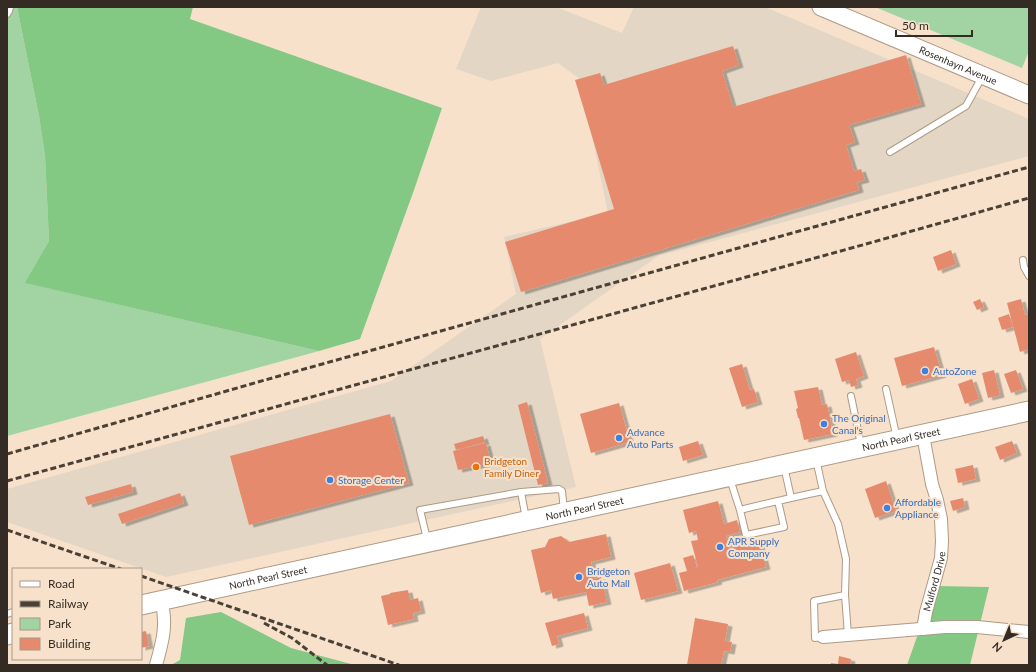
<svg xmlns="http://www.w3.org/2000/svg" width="1036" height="672" font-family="Lato,sans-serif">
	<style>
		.industrial { fill: #e4d6c4 }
		.green { fill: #a2d3a2 }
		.forest { fill: #83c984 }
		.building { fill: #e58a6d; filter: url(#shadow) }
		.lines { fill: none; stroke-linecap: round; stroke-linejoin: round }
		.lane-casing { stroke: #ae9a85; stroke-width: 8 }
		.street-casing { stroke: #ae9a85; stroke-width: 14 }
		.secondary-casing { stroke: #ae9a85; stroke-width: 19 }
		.primary-casing { stroke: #ae9a85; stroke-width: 21 }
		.lane { stroke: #fff; stroke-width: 6 }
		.street { stroke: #fff; stroke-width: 12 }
		.secondary { stroke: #fff; stroke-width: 17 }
		.primary { stroke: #fff; stroke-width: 19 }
		.rail { stroke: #4a4036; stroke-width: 3; stroke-dasharray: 6 3; stroke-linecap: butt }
		.shop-dot { fill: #3f7fe0; stroke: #f7e1cb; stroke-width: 1.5 }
		.food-dot { fill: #e8710a; stroke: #f7e1cb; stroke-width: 1.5 }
		.labels { text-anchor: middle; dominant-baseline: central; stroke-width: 4; stroke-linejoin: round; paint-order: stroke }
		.street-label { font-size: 10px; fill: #342c24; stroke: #f7e1cb }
		.shop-label { font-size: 10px; fill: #366cbe; stroke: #f7e1cb; text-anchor: start }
		.food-label { font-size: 10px; fill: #c56008; stroke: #f7e1cb; text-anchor: start }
	</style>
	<defs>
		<filter id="shadow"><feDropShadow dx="4.5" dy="2.5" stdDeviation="0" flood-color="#0004"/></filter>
	</defs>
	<rect width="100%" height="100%" fill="#f7e1cb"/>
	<!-- industrial -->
	<path class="industrial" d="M481 7H556L622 33 634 7H765L1029 119V156L658 256 540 339 576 487 166 577 7 522V489L391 381 516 294 504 237 608 213 580 79 558 63 491 81 456 69Z"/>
	<!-- green -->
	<path class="green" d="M7 7H17L39 116 45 156 49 241 26 283 319 351 7 436Z
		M875 7H1029V51L1022 68Z"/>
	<!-- forest -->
	<path class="forest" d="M17 7H193L190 19 442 108 414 190 360 339 319 351 25 283 49 241 45 156 39 116Z
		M935 586 989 587 970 665H907Z
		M221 612 291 648 355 665H171L180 660 186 618Z"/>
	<!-- building -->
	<path class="building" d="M733 46 739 65 722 71 733 107 906 55 921 104 849 125 855 142 846 145 854 171 861 169 865 180 857 182 859 190 521 292 505 242 614 209 575 80 600 73 604 85Z
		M951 250 956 264 938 271 933 257Z
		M980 299 984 307 977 310 973 302Z
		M1021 299 1025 315 1029 314V349L1020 352 1007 303Z
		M1009 314 1013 327 1002 330 998 318Z
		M934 347 942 375 902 386 894 358Z
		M856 352 864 376 856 379 858 385 851 387 849 380 842 382 835 359Z
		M742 364 750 390 754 389 758 402 742 407 729 368Z
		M994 370 1000 395 988 398 982 373Z
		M1016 370 1023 389 1011 393 1004 374Z
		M972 379 979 399 965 404 958 384Z
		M818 387 822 405 827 404 833 434 804 440 799 418H798L796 409 798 408 794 391Z
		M527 402 548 483 538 485 518 405Z
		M619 403 630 442 591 453 580 414Z
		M390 414 409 483 249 525 230 456Z
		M483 436 485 442 456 450 454 444Z
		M698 441 703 455 683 461 679 447Z
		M1012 441 1017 453 1000 460 995 447Z
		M486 443 491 463 458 470 453 451Z
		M973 465 976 479 958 483 955 469Z
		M886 481 896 511 875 518 865 489Z
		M131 484 133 492 88 505 85 497Z
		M180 493 184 503 122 524 118 514Z
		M963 498 965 507 953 511 950 501Z
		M718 501 724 524 737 520 740 532 726 536 729 548 759 541 766 567 717 580 718 582 684 591 679 573 687 571 683 558 693 555 697 567 693 569 698 567 691 541 698 540 696 531 689 533 683 510Z
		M606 534 611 557 591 562 594 579 601 577 607 602 589 606 586 592 553 599 551 590 541 593 531 550 545 547 549 539 561 536 569 542Z
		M670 563 678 591 641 600 634 573Z
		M408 590 410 600 418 598 421 611 413 613 414 619 388 625 381 596 390 594V593Z
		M584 613 588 628 557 636 559 644 552 646 545 623Z
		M695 618 728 624 725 641 732 642 730 652 724 651 721 665H687Z
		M146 631 149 646 141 648V632Z
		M839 656 851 659 850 665H831V663L838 664Z"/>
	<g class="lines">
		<!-- lane casing -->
		<g class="lane-casing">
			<path id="lane" d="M7 14 9 11 10 7
				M890 152 966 106 982 77
				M1023 260 1024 267 1029 276
				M886 389 897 439
				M851 396 861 445
				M784 466 791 498
				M730 479 740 510
				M823 491 838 524 846 559 845 595 814 601 815 638 823 637
				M521 492 559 489 562 491 564 511
				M778 501 784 527 746 535 740 510C768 503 795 497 823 491L816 459
				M427 539 420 510 521 492 526 519
				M845 595 848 635
				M7 614 13 612"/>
		</g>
		<!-- street casing -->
		<g class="street-casing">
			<g id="street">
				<path id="s1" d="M923 629 926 612 941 558 942 541 941 519 937 500 932 484 923 435"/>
				<path d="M823 637 945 627H977L1029 632"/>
				<path d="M156 665C162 644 168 623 161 601"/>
			</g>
		</g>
		<!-- secondary casing -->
		<g class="secondary-casing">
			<g id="secondary">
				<path id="s2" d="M821 7 1029 95"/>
			</g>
		</g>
		<!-- primary casing -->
		<g class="primary-casing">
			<g id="primary">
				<path id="s3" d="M141 605 1029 411"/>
				<path d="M7 635 13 633"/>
			</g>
		</g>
		<!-- lane -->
		<use href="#lane" class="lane"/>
		<!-- street -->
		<use href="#street" class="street"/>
		<!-- secondary -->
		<use href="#secondary" class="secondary"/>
		<!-- primary -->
		<use href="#primary" class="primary"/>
		<!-- rail -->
		<path class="rail" d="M7 454 265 380 1029 167
			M7 481 866 244 1029 198
			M7 530 121 569
			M141 576 399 665
			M264 623 292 638 327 665"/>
	</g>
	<!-- markers -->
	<g class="shop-dot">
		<circle cx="925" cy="371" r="4"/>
		<circle cx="824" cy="424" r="4"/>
		<circle cx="619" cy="438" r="4"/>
		<circle cx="330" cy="480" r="4"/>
		<circle cx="887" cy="508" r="4"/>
		<circle cx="720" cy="547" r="4"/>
		<circle cx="579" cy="577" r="4"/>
	</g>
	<circle class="food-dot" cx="476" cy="467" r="4"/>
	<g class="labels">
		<!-- street labels -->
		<g class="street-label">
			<text stroke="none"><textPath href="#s2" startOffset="149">Rosenhayn Avenue</textPath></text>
			<text stroke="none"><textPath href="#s3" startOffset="778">North Pearl Street</textPath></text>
			<text stroke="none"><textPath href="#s3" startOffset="454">North Pearl Street</textPath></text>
			<text stroke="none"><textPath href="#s3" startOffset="130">North Pearl Street</textPath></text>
			<text stroke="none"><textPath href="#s1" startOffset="49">Mulford Drive</textPath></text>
		</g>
		<!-- shop labels -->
		<g class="shop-label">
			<text x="933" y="371">AutoZone</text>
			<text x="832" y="418">The Original<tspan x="832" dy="12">Canal's</tspan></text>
			<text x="627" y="432">Advance<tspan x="627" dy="12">Auto Parts</tspan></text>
			<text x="338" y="480">Storage Center</text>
			<text x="895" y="502">Affordable<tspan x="895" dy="12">Appliance</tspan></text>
			<text x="728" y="541">APR Supply<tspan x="728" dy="12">Company</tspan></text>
			<text x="587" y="571">Bridgeton<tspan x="587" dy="12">Auto Mall</tspan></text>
		</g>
		<!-- food labels -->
		<g class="food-label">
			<text x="484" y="461">Bridgeton<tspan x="484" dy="12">Family Diner</tspan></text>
		</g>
	</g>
	<!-- border -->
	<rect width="1036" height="672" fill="none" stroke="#342c24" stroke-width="16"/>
	<!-- legend -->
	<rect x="12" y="568" width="130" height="92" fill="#f7e1cb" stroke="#a99988"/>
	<rect x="20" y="581" width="20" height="6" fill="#ffffff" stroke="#a99988"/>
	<text x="48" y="588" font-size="12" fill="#342c24">Road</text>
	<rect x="20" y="601" width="20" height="6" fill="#4a4036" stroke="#a99988"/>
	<text x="48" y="608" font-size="12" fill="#342c24">Railway</text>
	<rect x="20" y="618" width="20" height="12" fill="#a2d3a2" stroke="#a99988"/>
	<text x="48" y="628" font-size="12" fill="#342c24">Park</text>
	<rect x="20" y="638" width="20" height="12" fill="#e58a6d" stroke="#a99988"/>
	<text x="48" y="648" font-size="12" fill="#342c24">Building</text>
	<!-- north arrow -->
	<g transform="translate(1004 640) rotate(224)" stroke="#f7e1cb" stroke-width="3" paint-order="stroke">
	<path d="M0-3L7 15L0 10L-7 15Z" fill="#342c24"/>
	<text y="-6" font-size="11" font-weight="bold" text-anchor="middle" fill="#342c24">N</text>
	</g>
	<!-- scale -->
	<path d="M896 30v6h76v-6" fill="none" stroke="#342c24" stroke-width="2"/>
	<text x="902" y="30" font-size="12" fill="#342c24" stroke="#f7e1cb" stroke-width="3" paint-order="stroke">50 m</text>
</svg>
